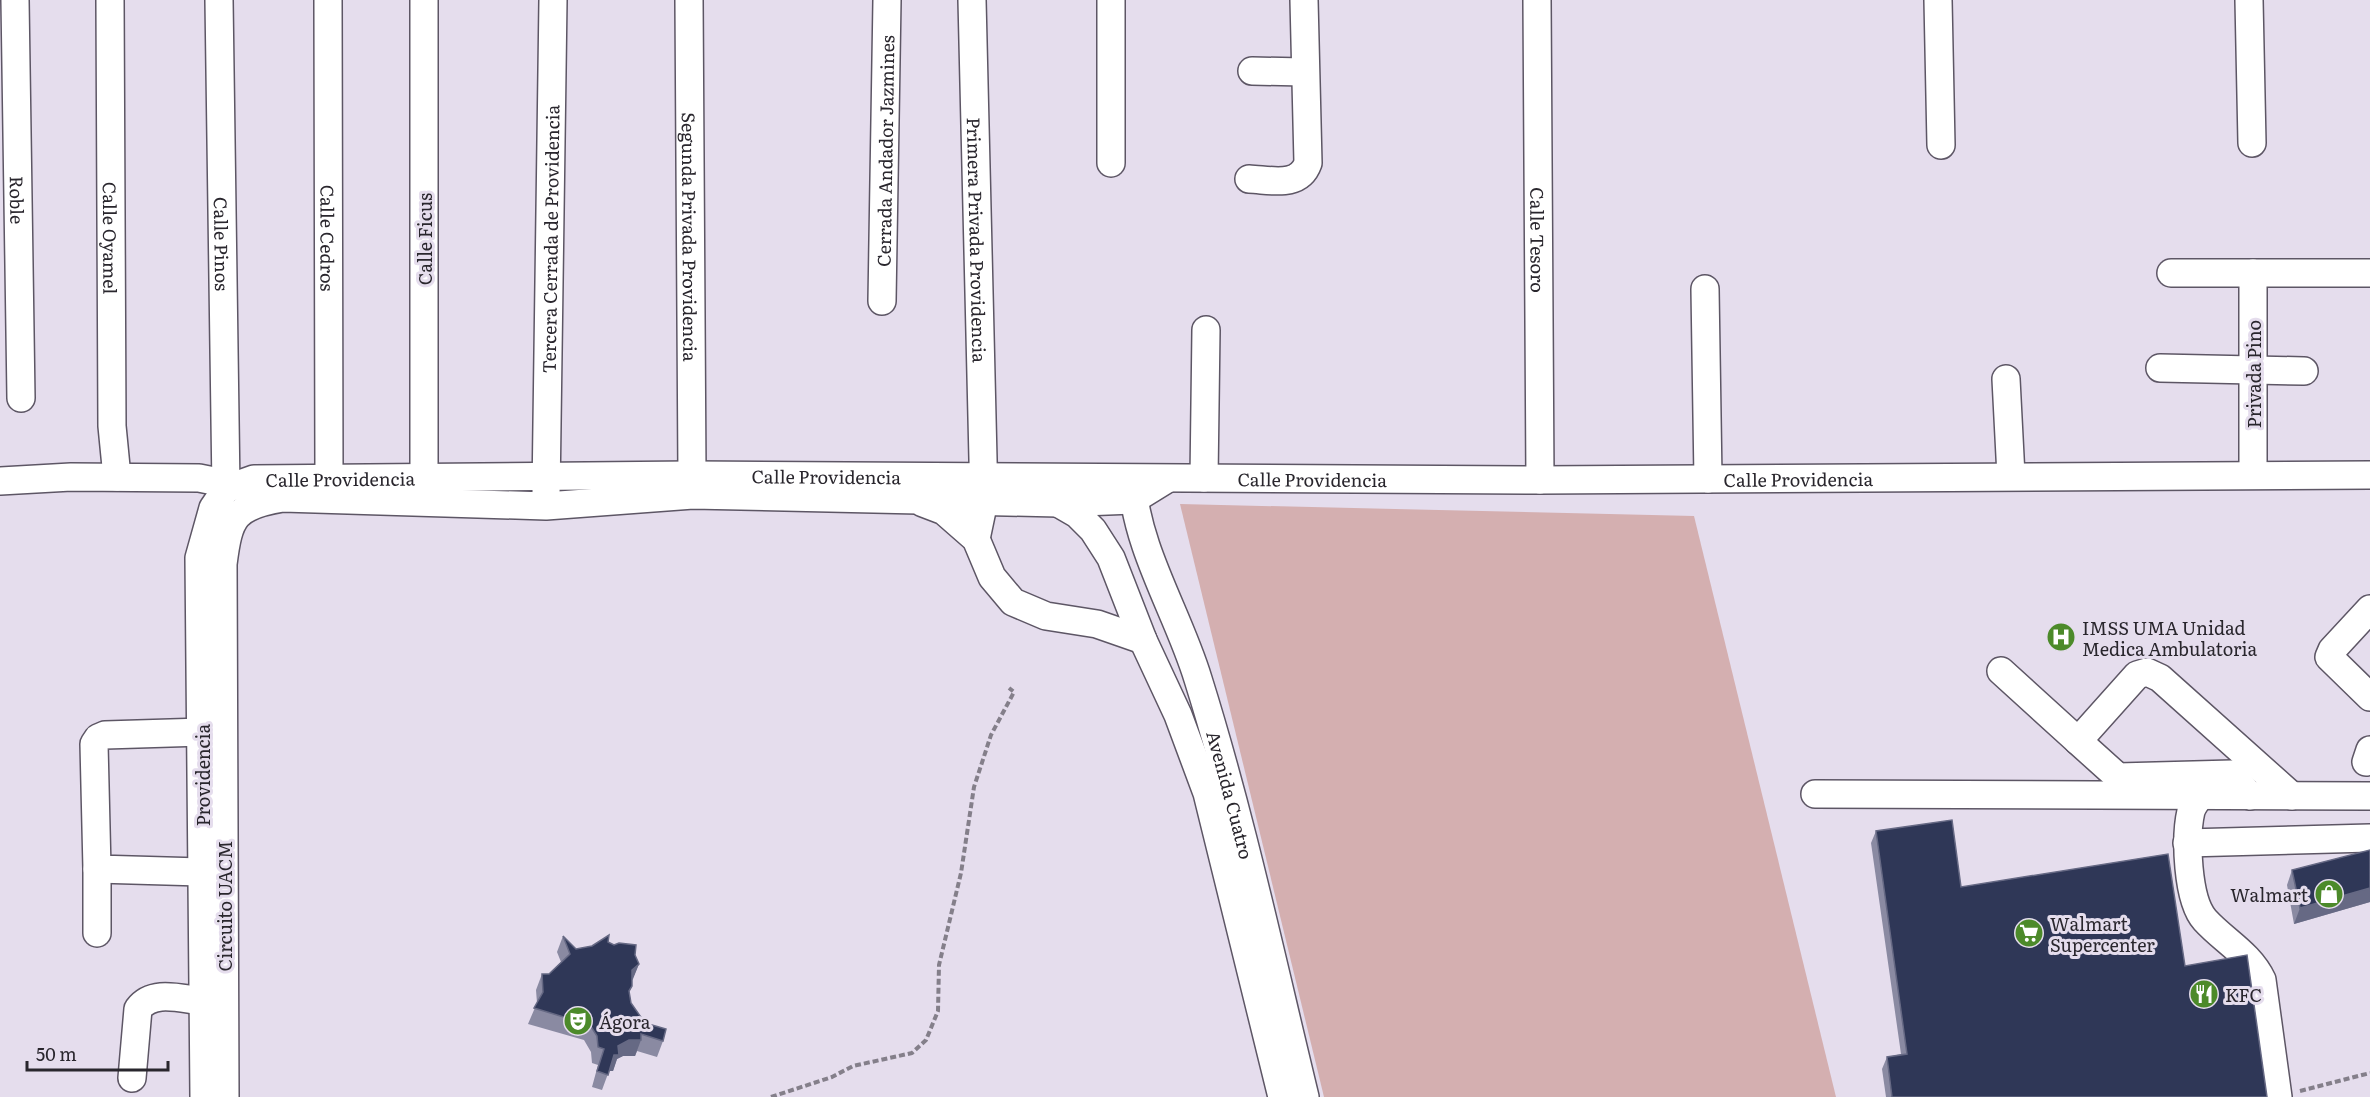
<svg xmlns="http://www.w3.org/2000/svg" width="2370" height="1097" font-family="Literata,serif">
	<style>
		.green { fill: #d4afb0 }
		.lines { fill: none; stroke-linecap: round; stroke-linejoin: round }
		.minor-casing { stroke: #5d5665; stroke-width: 30 }
		.path { stroke: #847f8a; stroke-width: 4; stroke-dasharray: 6 3; stroke-linecap: butt }
		.minor { stroke: #fff; stroke-width: 27 }
		.wall { fill: #8a8aa2 }
		.shaded-wall { fill: #666984 }
		.building { fill: #2f3757; stroke: #666984; stroke-width: 1.5 }
		.labels { text-anchor: middle; dominant-baseline: central; stroke-width: 6; stroke-linejoin: round; paint-order: stroke }
		.street-label { font-size: 18px; fill: #29262d; stroke: #e5dded }
		.poi-label { font-size: 18px; fill: #29262d; stroke: #e5dded; text-anchor: start }
	</style>
	<rect width="100%" height="100%" fill="#e5dded"/>
	<!-- green -->
	<path class="green" d="M1180 504 1694 516 1836 1097H1324Z"/>
	<g class="lines">
		<!-- minor casing -->
		<g class="minor-casing">
			<g id="minor">
				<path id="s1" d="M15 0 21 398"/>
				<path id="s2" d="M110 0 112 426 117 477"/>
				<path id="s3" d="M219 0 226 489"/>
				<path id="s4" d="M328 0 329 477"/>
				<path d="M424 0V478"/>
				<path id="s5" d="M689 0 692 475"/>
				<path id="s6" d="M972 0 984 501 976 539"/>
				<path d="M1111 0V163"/>
				<path id="s7" d="M1537 0 1540 480"/>
				<path d="M1938 0 1941 145"/>
				<path d="M2249 0 2252 143"/>
				<path d="M1252 71 1304 72"/>
				<path d="M1249 179C1272 180 1299 188 1308 163L1304 0"/>
				<path d="M2171 273H2370"/>
				<path d="M2253 273V475"/>
				<path d="M1705 289 1708 479"/>
				<path id="s8" d="M882 301 887 0"/>
				<path d="M2160 368 2304 371"/>
				<path d="M2006 379 2011 476"/>
				<path d="M1204 478 1206 330"/>
				<path d="M0 481 71 477 199 478 214 481 226 489"/>
				<path id="s9" d="M1132 481C1137 551 1178 613 1198 679 1241 816 1271 957 1305 1097"/>
				<path id="s10" d="M546 494 553 0"/>
				<path d="M923 503 944 511 976 539 992 577 1013 602 1046 616 1097 624 1143 640"/>
				<path d="M1058 503 1077 514 1093 530 1111 558 1143 640 1178 715 1207 793 1282 1097"/>
				<path d="M2370 609 2332 650 2329 657 2370 697"/>
				<path d="M2001 671 2078 741 2137 675 2147 672 2160 678 2292 796"/>
				<path d="M2078 741 2118 777 2232 774 2250 796"/>
				<path d="M2366 762 2370 750"/>
				<path d="M1815 794 2370 796"/>
				<path d="M2201 795C2197 800 2193 805 2191 811 2185 837 2187 900 2205 920 2224 941 2250 954 2262 980L2278 1097"/>
				<path d="M2187 843 2370 838"/>
				<path d="M97 869V933"/>
				<path d="M201 872 97 869 94 744 98 738 105 735 203 732"/>
				<path d="M132 1078 138 1009C153 989 181 999 203 1001"/>
				<path id="s11" d="M204 1097 199 558 213 508 226 489 254 479 692 475 1540 480 2370 475"/>
				<path d="M225 1097 223 564C229 517 234 506 283 498L546 506 693 495 1058 503 1133 500 1167 479"/>
			</g>
		</g>
		<!-- path -->
		<path class="path" d="M2300 1091 2370 1073
			M771 1097 832 1077 853 1066 912 1053 926 1040 938 1011 939 965 961 873 974 787 991 735 1014 692 1009 688"/>
		<!-- minor -->
		<use href="#minor" class="minor"/>
	</g>
	<!-- wall -->
	<path class="wall" d="M1876 831 1961 887 2185 966 2267 1097H1886L1882 1069 1887 1057 1901 1054 1871 843Z
		M2370 850V902L2294 924 2287 885 2292 870Z
		M563 936 576 949 592 946 608 942 635 955 639 964 632 980V986L629 993 631 1003 645 1023 663 1041 657 1057 637 1051 635 1056H623L617 1059 613 1071H609L602 1090 592 1087 598 1065 592 1063 591 1052 584 1040 528 1024 537 1003 536 990 542 974H549L561 962 557 952Z"/>
	<!-- shaded-wall -->
	<path class="shaded-wall" d="M2370 888V902L2294 924 2300 908Z
		M639 964 633 979 626 986 632 970Z
		M629 1040H641L635 1056H623L617 1059 613 1071H608L618 1046Z"/>
	<!-- building -->
	<path class="building" d="M1952 820 1961 887 2168 854 2185 966 2247 955 2267 1097H1892L1887 1057 1907 1054 1876 831Z
		M2370 850V888L2300 908 2292 870Z
		M609 935 608 942 614 945 619 943 636 945 635 955 639 964 632 970V986L629 991 631 1003 645 1023 666 1029 663 1041 641 1034V1040H629L618 1046 619 1055H614L608 1075 597 1071 604 1049 598 1047 597 1036 590 1025 534 1008 543 992 542 974H549L570 954 563 936 576 949 592 946Z"/>
	<!-- icons -->
	<defs>
		<g id="hospital-disc" transform="scale(1.5)"><circle r="9.5" fill="#4c8a2a" stroke="#e5dded"/><path d="M-5-5h3v3.5h4V-5h3V5h-3V1.5h-4V5h-3Z" fill="#fff"/></g>
		<g id="shop-disc" transform="scale(1.5)"><circle r="9.5" fill="#4c8a2a" stroke="#e5dded"/><path d="M-5-2.5h2.3a2.7 3.5 0 0 1 5.4 0H5L5.5 6h-11ZM-1.5-2.5h3a1.5 2.3 0 0 0-3 0Z" fill="#fff"/></g>
		<g id="supermarket-disc" transform="scale(1.5)"><circle r="9.5" fill="#4c8a2a" stroke="#e5dded"/><path d="M-6-5.5h2.5l.6 2H6L4.5 2H-2.5L-4.4-4H-6ZM-1.5 3.2a1.3 1.3 0 1 0 .1 0ZM3 3.2a1.3 1.3 0 1 0 .1 0Z" fill="#fff"/></g>
		<g id="restaurant-disc" transform="scale(1.5)"><circle r="9.5" fill="#4c8a2a" stroke="#e5dded"/><path d="M-5-6h1v4h1v-4h1v4h1v-4h1v5L-1.5 .5V6h-2V.5L-5-1ZM5-6V6H3V1.5H1.5Q1.5-4 5-6Z" fill="#fff"/></g>
		<g id="theatre-disc" transform="scale(1.5)"><circle r="9.5" fill="#4c8a2a" stroke="#e5dded"/><path d="M-5-5.5Q0-4 5-5.5V0Q5 5 0 6Q-5 5-5 0ZM-3.3-2.5H-1v1.5H-3.3ZM1-2.5H3.3v1.5H1ZM-2.8 1Q0 5.5 2.8 1Z" fill="#fff"/></g>
	</defs>
	<g fill-rule="evenodd">
		<use href="#hospital-disc" x="2061" y="637"/>
		<use href="#shop-disc" x="2329" y="894"/>
		<use href="#supermarket-disc" x="2029" y="933"/>
		<use href="#restaurant-disc" x="2204" y="994"/>
		<use href="#theatre-disc" x="578" y="1021"/>
	</g>
	<g class="labels">
		<!-- street labels -->
		<g class="street-label">
			<text stroke="none"><textPath href="#s8" startOffset="150">Cerrada Andador Jazmines</textPath></text>
			<text stroke="none"><textPath href="#s1" startOffset="200">Roble</textPath></text>
			<text stroke="none"><textPath href="#s5" startOffset="237">Segunda Privada Providencia</textPath></text>
			<text stroke="none"><textPath href="#s4" startOffset="238">Calle Cedros</textPath></text>
			<text stroke="none"><textPath href="#s10" startOffset="255">Tercera Cerrada de Providencia</textPath></text>
			<text stroke="none"><textPath href="#s2" startOffset="238">Calle Oyamel</textPath></text>
			<text transform="translate(424 239) rotate(-90)">Calle Ficus</text>
			<text stroke="none"><textPath href="#s6" startOffset="240">Primera Privada Providencia</textPath></text>
			<text stroke="none"><textPath href="#s7" startOffset="240">Calle Tesoro</textPath></text>
			<text stroke="none"><textPath href="#s3" startOffset="244">Calle Pinos</textPath></text>
			<text transform="translate(2253 374) rotate(-90)">Privada Pino</text>
			<text stroke="none"><textPath href="#s11" startOffset="1216">Calle Providencia</textPath></text>
			<text stroke="none"><textPath href="#s11" startOffset="730">Calle Providencia</textPath></text>
			<text stroke="none"><textPath href="#s11" startOffset="2188">Calle Providencia</textPath></text>
			<text stroke="none"><textPath href="#s11" startOffset="1702">Calle Providencia</textPath></text>
			<text transform="translate(202 775) rotate(-90)">Providencia</text>
			<text stroke="none"><textPath href="#s9" startOffset="330">Avenida Cuatro</textPath></text>
			<text transform="translate(224 906) rotate(-90)">Circuito UACM</text>
		</g>
		<!-- poi labels -->
		<g class="poi-label">
			<text x="2082" y="627">IMSS UMA Unidad<tspan x="2082" dy="21">Medica Ambulatoria</tspan></text>
			<text x="2308" y="894" text-anchor="end">Walmart</text>
			<text x="2050" y="923">Walmart<tspan x="2050" dy="21">Supercenter</tspan></text>
			<text x="2225" y="994">KFC</text>
			<text x="599" y="1021">Ágora</text>
		</g>
	</g>
	<!-- scale -->
	<path d="M27 1061v9h141v-9" fill="none" stroke="#29262d" stroke-width="3"/>
	<text x="36" y="1061" font-size="18" fill="#29262d" stroke="#e5dded" stroke-width="4.5" paint-order="stroke">50 m</text>
</svg>
